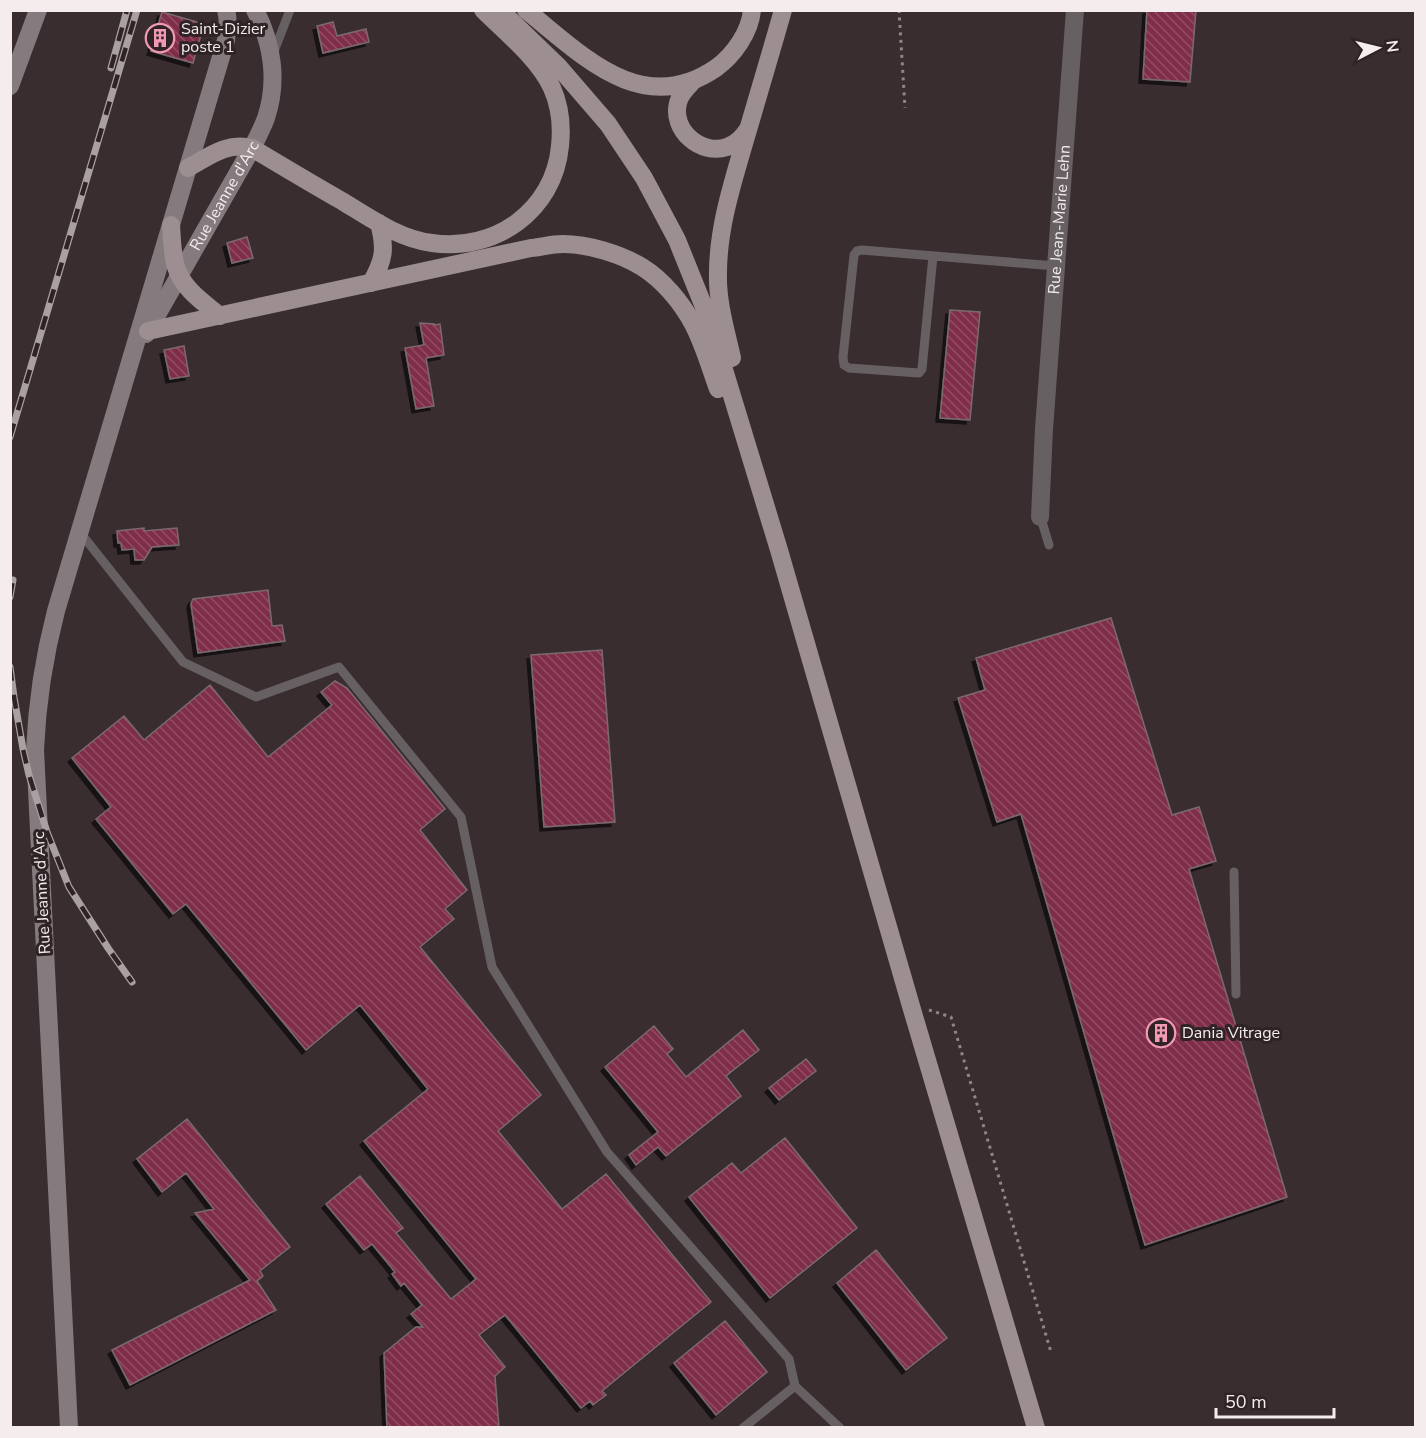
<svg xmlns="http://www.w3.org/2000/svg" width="1426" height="1438" font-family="'Nunito Sans',sans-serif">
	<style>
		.building { fill: url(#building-back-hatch); stroke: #7a6b6e; stroke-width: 1.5; filter: url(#shadow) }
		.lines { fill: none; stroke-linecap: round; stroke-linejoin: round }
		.path { stroke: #908588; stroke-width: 3; stroke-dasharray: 3 4.5; stroke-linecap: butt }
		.lane { stroke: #676062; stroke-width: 9 }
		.street { stroke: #676062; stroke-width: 18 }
		.secondary { stroke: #857a7d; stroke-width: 18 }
		.primary { stroke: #9c8e91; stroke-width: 18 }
		.rail-casing { stroke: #aa9fa1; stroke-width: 7 }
		.rail { stroke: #2f2326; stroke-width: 4.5; stroke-dasharray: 14; stroke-linecap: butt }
		.labels { text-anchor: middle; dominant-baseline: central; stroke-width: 6; stroke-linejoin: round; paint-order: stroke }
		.poi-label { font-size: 16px; fill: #f5ecee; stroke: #2f2326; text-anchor: start }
		.street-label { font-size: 16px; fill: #f5ecee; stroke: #2f2326 }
	</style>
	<defs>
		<pattern id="building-back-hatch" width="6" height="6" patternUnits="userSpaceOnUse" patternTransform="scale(1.5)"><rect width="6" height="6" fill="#7f2e4a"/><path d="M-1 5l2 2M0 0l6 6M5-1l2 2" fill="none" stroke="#924c64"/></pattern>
		<filter id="shadow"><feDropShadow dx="-4" dy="4" stdDeviation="0" flood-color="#0009"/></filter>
	</defs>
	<rect width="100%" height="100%" fill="#3a2d30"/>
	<!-- building -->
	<path class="building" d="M1147 10H1196L1190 82 1143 79Z
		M162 12 204 24 193 63 151 51 153 47 152 46Z
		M333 22 337 36 366 29 369 42 323 53 317 26Z
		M247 237 253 258 232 263 227 243Z
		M950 310 980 312 970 420 940 418Z
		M420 323 434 324V325L440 324 444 355 426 358 434 406 416 409 405 348 424 345Z
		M184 346 189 376 170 379 164 350Z
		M144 528V531L177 528 179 545 152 547 144 560H135L134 549 122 550 121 543H118L117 531Z
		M268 590 272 626 282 625 285 641 198 653 191 604 193 599Z
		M1111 618 1172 815 1199 807 1216 861 1189 869 1287 1197 1145 1245 1021 814 997 822 958 698 985 690 976 658Z
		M602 650 615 822 544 827 531 655Z
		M335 681 347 688 445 809 420 830 467 890 445 909 454 919 420 947 541 1095 498 1131 562 1209 606 1174 711 1302 602 1391 606 1395 593 1405 590 1401 581 1408 505 1315 479 1335 505 1367 495 1376 499 1428H387L384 1353 416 1327H423L411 1314 422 1305 404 1283 401 1286 392 1274 395 1272 372 1244 364 1250 326 1204 360 1176 403 1228 396 1233 451 1299 476 1279 364 1141 428 1089 360 1005 306 1050 186 904 173 914 96 819 111 807 72 758 124 716 144 740 210 685 268 757 332 705 321 692Z
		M654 1026 673 1049 667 1054 686 1077 743 1030 759 1050 726 1076 741 1096 666 1156 658 1147 636 1165 629 1155 658 1132 605 1067Z
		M806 1059 816 1071 779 1100 769 1088Z
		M187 1119 290 1247 260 1271 263 1276 257 1281 276 1310 130 1385 112 1350 250 1280 195 1213 214 1209 186 1173 162 1192 137 1159Z
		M785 1138 857 1228 770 1298 689 1197 732 1163 741 1173Z
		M876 1250 947 1338 906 1370 837 1283Z
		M725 1321 767 1372 716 1415 674 1363Z"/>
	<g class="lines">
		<!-- path -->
		<path class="path" d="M899 10 905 108
			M929 1010 951 1017 1051 1352"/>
		<!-- lane -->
		<path class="lane" d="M273 54 290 10
			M933 256 922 369 919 373 849 368 844 365 843 357 854 255 857 251 862 250 1056 266
			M1040 515 1049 545
			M79 531 183 662 256 697 339 667 461 817 492 967 607 1152 789 1359 795 1386
			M1234 872 1236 994
			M743 1428 795 1386 840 1428"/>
		<!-- street -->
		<path class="street" id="s1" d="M1040 517 1044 429 1075 10"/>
		<!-- secondary -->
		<g class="secondary">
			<path d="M10 86 38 10"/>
			<path id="s2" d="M146 334 252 148C257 138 262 129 266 118 278 82 273 44 255 10"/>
			<path d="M69 1428 35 750C37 702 44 657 56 611L226 40C228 30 229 21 226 10"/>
		</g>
		<!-- primary -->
		<path class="primary" d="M500 10 558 66 608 124 644 178 677 240 708 317 779 550 911 1006 1036 1428
			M526 10C582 55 642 119 716 68 734 55 750 32 752 10
			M694 80C688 87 680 93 678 103 671 130 701 156 727 147 736 144 743 137 748 129
			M188 168C210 156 226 142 252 148 282 166 312 184 342 201 370 218 399 239 432 243 495 252 554 211 560 146 562 127 560 106 552 88 538 58 506 33 483 10
			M171 225C172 238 172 254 176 267 183 289 203 302 220 316
			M371 283C384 260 386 249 379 223
			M148 331 531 248C541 247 552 244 563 244 588 244 621 254 642 267 663 280 682 303 693 324 704 345 710 367 718 389
			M732 358C726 331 717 302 718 273 718 230 731 188 743 147 756 102 770 56 783 10"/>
		<!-- rail casing -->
		<g class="rail-casing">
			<path id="rail" d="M111 68 127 10
				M10 437 137 10
				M10 597 13 580
				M10 667 14 697 23 749 29 775 47 832 69 887 108 948 132 982"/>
		</g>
		<!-- rail -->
		<use href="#rail" class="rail"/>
	</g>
	<!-- icons -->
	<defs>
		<g id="building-ring" transform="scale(1.5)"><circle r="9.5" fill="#2f2326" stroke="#f19ab2" stroke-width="1.5"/><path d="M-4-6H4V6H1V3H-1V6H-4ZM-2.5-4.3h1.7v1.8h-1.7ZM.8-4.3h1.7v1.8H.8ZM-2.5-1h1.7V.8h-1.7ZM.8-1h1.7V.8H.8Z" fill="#f19ab2"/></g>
	</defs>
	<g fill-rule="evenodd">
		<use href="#building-ring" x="160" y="38"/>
		<use href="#building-ring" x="1161" y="1033"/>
	</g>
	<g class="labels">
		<!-- poi labels -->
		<g class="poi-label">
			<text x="181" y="29">Saint-Dizier<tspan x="181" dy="18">poste 1</tspan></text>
			<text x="1182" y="1033">Dania Vitrage</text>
		</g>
		<!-- street labels -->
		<g class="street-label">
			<text stroke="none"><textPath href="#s2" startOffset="159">Rue Jeanne d'Arc</textPath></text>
			<text stroke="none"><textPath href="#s1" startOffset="298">Rue Jean-Marie Lehn</textPath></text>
			<text transform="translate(42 893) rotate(-93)">Rue Jeanne d'Arc</text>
		</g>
	</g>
	<!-- border -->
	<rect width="1426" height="1438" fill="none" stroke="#f5ecee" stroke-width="24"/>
	<!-- north arrow -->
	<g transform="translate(1378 48) rotate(83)" stroke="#2f2326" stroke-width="4.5" paint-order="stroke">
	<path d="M0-4.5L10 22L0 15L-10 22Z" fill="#f5ecee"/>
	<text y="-9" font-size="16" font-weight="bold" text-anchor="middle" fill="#f5ecee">N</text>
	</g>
	<!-- scale -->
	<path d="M1216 1408v9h118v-9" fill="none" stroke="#f5ecee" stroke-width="3"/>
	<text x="1225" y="1408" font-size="18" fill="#f5ecee" stroke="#2f2326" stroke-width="4.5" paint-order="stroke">50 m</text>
</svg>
